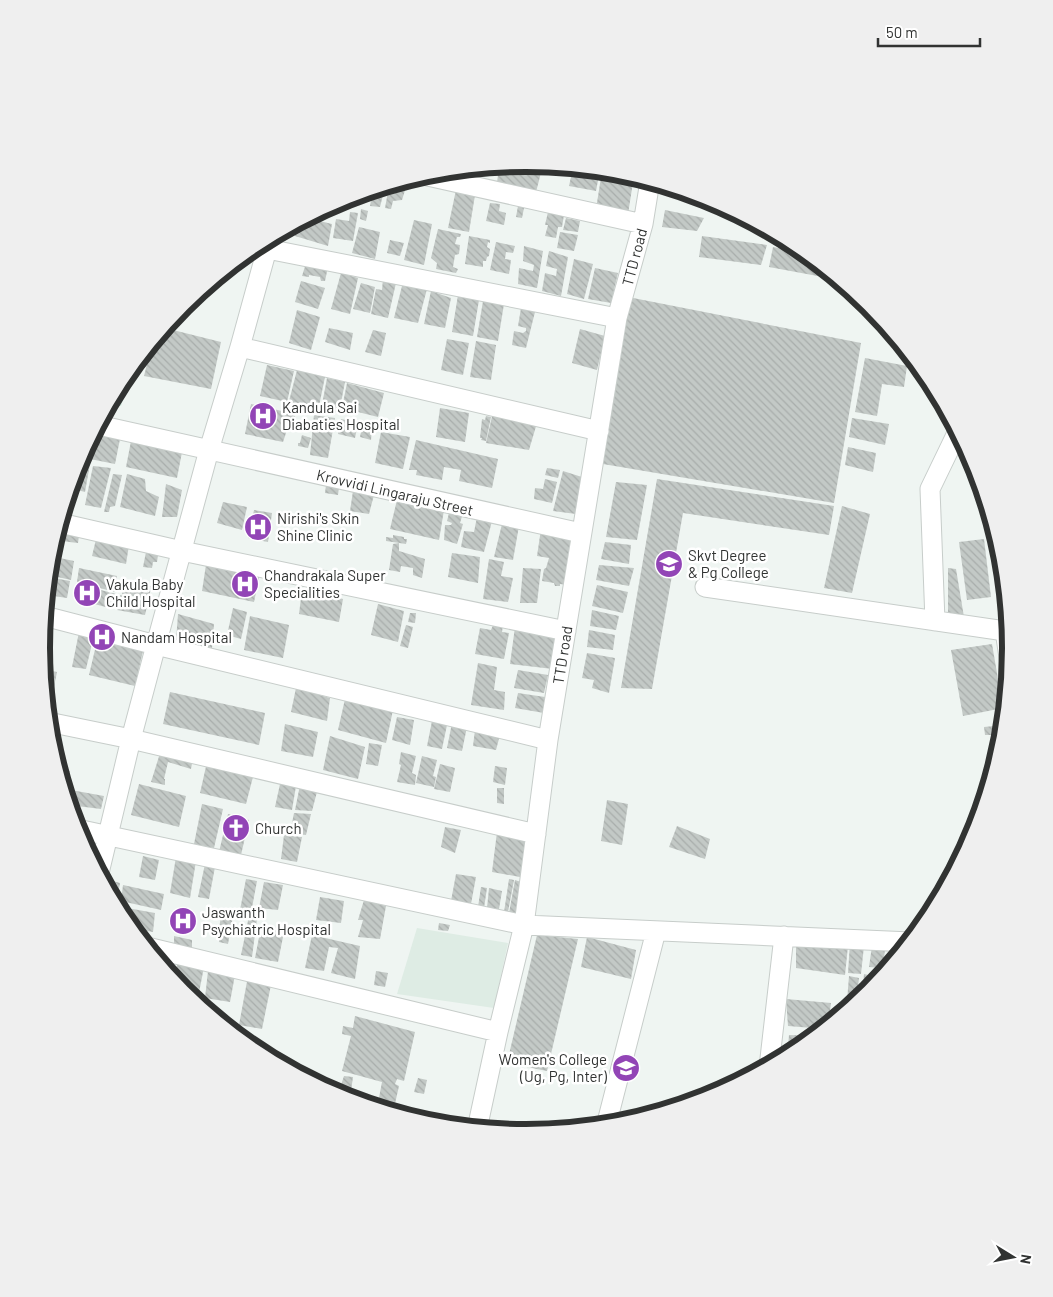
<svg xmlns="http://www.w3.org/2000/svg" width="1053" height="1297" font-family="Barlow,sans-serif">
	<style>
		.built { fill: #deece4 }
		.green { fill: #cee8db }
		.building { fill: url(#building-back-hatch) }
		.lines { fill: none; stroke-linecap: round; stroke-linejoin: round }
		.minor-casing { stroke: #c7cdca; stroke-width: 21 }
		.minor { stroke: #fff; stroke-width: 19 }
		.labels { text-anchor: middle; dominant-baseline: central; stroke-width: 5; stroke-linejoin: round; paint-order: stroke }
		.street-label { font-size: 15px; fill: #313332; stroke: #fff }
		.poi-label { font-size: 15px; fill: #313332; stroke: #fff; text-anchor: start }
		.rim { fill: none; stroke: #313332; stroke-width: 6 }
	</style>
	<defs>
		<pattern id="building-back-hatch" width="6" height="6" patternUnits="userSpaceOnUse" patternTransform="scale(1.25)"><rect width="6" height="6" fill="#c3c9c6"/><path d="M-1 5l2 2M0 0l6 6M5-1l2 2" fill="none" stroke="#a8adab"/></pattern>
	</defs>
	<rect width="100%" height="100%" fill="#eff5f2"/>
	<!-- built -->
	<path class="built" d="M417 928 508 943 494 1008 397 994Z"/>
	<!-- green -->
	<path class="green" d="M132 368 121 406 110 403 123 379Z"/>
	<!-- building -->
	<path class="building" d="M527 163 543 165 536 192 497 183 499 166Z
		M480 168 477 182 458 177 460 170Z
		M573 168 600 170 596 191 569 186Z
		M602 171 634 176 628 214 596 209Z
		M398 183 407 184 402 200 393 201 391 209 385 208 389 186Z
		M457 185 476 189 469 232 448 228Z
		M385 187 380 207 370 206 373 190Z
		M363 193 361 204 342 200 346 199Z
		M704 198 712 200 730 210 729 212 703 206Z
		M490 203 500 204 499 211 506 213 504 225 486 221Z
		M518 206 524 208 522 218 516 217Z
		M361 209 368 211 366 221 360 219Z
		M665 210 704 218 697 231 662 227Z
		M350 212 358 213 353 241 333 238 336 219 349 221Z
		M548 212 564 215 562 227H558L556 238 545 236 548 225H545Z
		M307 218 332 224 328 246 295 236 297 223Z
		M566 218 580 221 578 232 563 230Z
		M414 220 432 224 424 265 404 260Z
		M359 227 380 232 375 259 352 253Z
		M438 229 461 234 460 237H457L455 244 460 245 459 254 455 255 453 267 458 269 456 273 436 269 437 263 431 258Z
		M560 232 578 235 574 251 557 248Z
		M469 236 490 240V243L488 242 487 247 490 249 489 256 487 257 486 261H483V267L465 264Z
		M702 236 767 245 761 265 699 257Z
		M390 240 404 243 400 256 387 253Z
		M496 242 515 246 513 253 506 252 505 259 511 260 509 274 490 270Z
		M524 246 543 251 537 288 518 284 519 268 533 271 534 265 523 261Z
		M773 247 806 253 839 280 769 267Z
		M549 251 568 257 561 296 542 291 545 273 556 276 557 269 546 266Z
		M574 259 593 264 584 299 567 294Z
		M307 260 328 267 325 281H321L320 277 309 275V277L302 276Z
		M595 268 618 273 611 303 588 299Z
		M341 273 358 278 350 314 331 309Z
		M383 279 396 283 388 318 371 314 376 289 382 290Z
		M301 281 325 288 318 309 295 302Z
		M403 282 427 289 418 323 394 318Z
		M361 283 375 287 370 313 353 309Z
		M431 291 451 298 445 328 424 324Z
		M458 295 479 300 473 336 452 332Z
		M628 297 861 343 834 503 597 463Z
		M483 301 504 304 498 341 477 337Z
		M521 308 535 312 526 348 512 345 514 331 523 333 526 331V328L518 326Z
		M297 310 320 317 311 350 289 343Z
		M165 328 221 342 211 389 144 376 152 344Z
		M329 328 353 333 350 350 325 342Z
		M580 329 605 336 597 370 572 363Z
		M373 330 386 333 381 356 365 352Z
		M447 339 469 343 463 375 441 370Z
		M476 341 496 345 491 380 470 377Z
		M865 358 907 366 904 387 882 384 877 416 855 412Z
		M267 365 294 371 287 402 260 396Z
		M297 370 325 377 318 411 288 405Z
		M327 378 345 382 339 413 321 410Z
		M347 383 384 393 378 417 342 408Z
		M251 404 291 413V415L295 416 293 430H287L283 442 245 434Z
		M440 408 469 413 465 442 436 437Z
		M493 412 537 423 529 450 486 443Z
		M314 415 335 418 328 458 310 455Z
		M486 416 491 417 486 441 481 440 482 438H480L482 419 485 420Z
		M852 418 889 424 885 445 849 437Z
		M341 419 358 423 355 438 338 434Z
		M362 427 372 429 371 440 360 437Z
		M96 429 121 434 115 464 85 458 88 445Z
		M381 432 410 437 403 469 375 463Z
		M302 435 311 438 308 448 298 446V443H300Z
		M132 436 183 447 177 478 126 467Z
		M416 440 498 459 492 488 459 481 461 470 444 467 442 480 416 475 417 470H409Z
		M848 447 876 453 873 472 845 465Z
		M82 462 90 464 85 492 77 490Z
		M93 466 111 468 101 508 85 505Z
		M547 468 560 470 558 478 545 475Z
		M76 470 77 471 72 497 68 496Z
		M563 471 585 478 576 514 553 511Z
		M113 474 122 475 115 506 110 507 109 512H104Z
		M127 474 145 479 146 491 159 497 155 516 120 507Z
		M545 479 557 482 552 503 534 499 535 488 543 489Z
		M657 479 834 506 829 535 683 513 652 689 621 688Z
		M616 482 647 485 637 540 606 537Z
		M166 484 182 490 177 517H162Z
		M326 485 339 487 338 495 325 493Z
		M353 491 374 495 369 514 350 511Z
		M397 500 444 510 439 540 390 529Z
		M223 502 247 507 242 530 217 523Z
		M842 506 870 514 852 593 824 588Z
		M450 509 463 513 460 523 463 524 457 544 444 540 445 525H451L452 523 447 521Z
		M254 510 272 513 268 542 248 538Z
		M477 517 492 521 484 552 461 547 464 531 474 532Z
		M502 524 519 526 513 560 494 557Z
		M65 526 80 528 78 543 61 541Z
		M541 529 575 539 568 585 560 584V586H555L554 583 542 581 544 569 546 568 549 558 537 556Z
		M98 531 130 539 126 564 92 556Z
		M393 535 404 537V539H407L406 544 386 541V537L393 538Z
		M984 539 991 597 967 600 959 542Z
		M605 542 631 545 629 564 601 559Z
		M399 543V551L425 559 422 578 413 575V568L401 566 400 572 389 570 393 544Z
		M147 547 158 555 157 562H153L152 568 143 567Z
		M452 553 480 557 478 583 448 577Z
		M50 556 74 561 71 580 49 575Z
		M207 558 261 569 254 602 202 591Z
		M489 559 504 562 501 576 513 578 508 602 483 599Z
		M599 565 634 568 629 586 596 580Z
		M79 568 117 576 115 592 77 582Z
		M523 568 541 569 537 603H520Z
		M948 568 956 569 964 617 948 615Z
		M48 577 70 581 67 598 47 595Z
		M125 580 151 586 149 599 122 594Z
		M78 584 116 594 113 609 76 599Z
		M597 585 628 592 623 613 592 606Z
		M302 590 343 599 339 622 299 614Z
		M120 595 148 602 145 615 117 610Z
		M378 604 404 611 398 642 371 635Z
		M233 608 247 612 241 639 227 635Z
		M592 610 619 616 616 630 590 626Z
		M410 613H416L415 623 408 622Z
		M178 614 214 624 212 648 176 641Z
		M250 616 289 625 283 658 244 650Z
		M44 621 53 623 50 640 42 639Z
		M494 623 503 625 502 632 509 633 504 659 475 654 480 628 491 630Z
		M406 625 413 627 408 648 400 646Z
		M80 627 95 631 86 669 72 667Z
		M515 627 558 633 553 669 510 664Z
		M589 630 615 635 613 650 587 647Z
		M97 641 143 651 135 686 89 675Z
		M992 644 1003 708 963 716 951 650Z
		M587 653 615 658 609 693 592 688 594 680 582 678Z
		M478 663 497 667 494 690 505 692 504 710 471 705Z
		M43 670H48L47 677H51L52 671 57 672 53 692 45 690Z
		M518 670 548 675 544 693 514 688Z
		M296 688 330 698 327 721 291 712Z
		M170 692 265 713 259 745 163 724Z
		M518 693 545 697 544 713 515 708Z
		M345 699 393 710 386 743 338 730Z
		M397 717 414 720 410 745 392 740Z
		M432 721 447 725 442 749 427 746Z
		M452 723 467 727 462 751 447 748Z
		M285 724 318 732 313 757 281 751Z
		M1004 725 1002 743 1001 748 999 735H985L984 727Z
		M475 730 500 735 496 750 473 746Z
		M330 736 365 747 358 779 323 770Z
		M369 743 382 745 378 766 366 764Z
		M161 750 193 758 191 769 168 762 164 779H165V785L151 782Z
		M401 752 416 756 412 773 416 775 415 785 397 782 401 765 399 764Z
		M422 756 437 760 433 776 436 777 434 787 416 783Z
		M207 762 254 773 246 804 200 793Z
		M440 764 455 768 450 792 434 789Z
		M495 766 507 768 505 785 493 782Z
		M58 768 70 771 65 790 58 769Z
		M139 784 186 796 179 827 131 815Z
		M280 784 296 786 292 810 275 807Z
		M300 785 318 788 312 811 295 810Z
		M497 788H504V804L497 803Z
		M71 790 104 796 101 809 69 805 68 801Z
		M607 800 628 804 622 845 601 841Z
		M202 804 223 809 214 848 194 844Z
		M294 813 311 814 306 835 290 833Z
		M228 814 249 820 241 855 219 852Z
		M677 826 710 839 705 859 669 847Z
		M445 827 461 830 455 853 441 847Z
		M497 832 526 837 520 877 492 872Z
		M284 835 302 837 297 862 281 859Z
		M79 836 96 842 93 862Z
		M143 856 159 860 155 880 139 877Z
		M176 857 196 861 190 898 170 893Z
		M205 864 215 867 209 899 198 897Z
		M456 874 476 877 471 904 451 901Z
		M246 879 257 881 251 913 240 910Z
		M509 879 514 880 508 912H504Z
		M109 880 120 883 117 900 113 899 107 888Z
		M515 880 524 883 518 919 509 913Z
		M264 882 283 885 278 910 259 908Z
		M123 885 164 894 161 910 121 901Z
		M481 887 487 888 484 908 478 907Z
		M489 888 502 891 499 909 487 908Z
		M320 897 344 901 341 923 316 920Z
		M364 900 386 906 380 939 358 937 363 920H358Z
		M116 906 155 913 153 932 131 928 123 918Z
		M222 909 234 912 230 932 219 929Z
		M249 916 257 919 252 957 241 955Z
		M439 923 450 925 448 931 438 930Z
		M261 927 284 932 278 962 255 958Z
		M220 931 230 933 228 944 219 942Z
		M312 935 360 946 355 979 331 973 338 948 329 947 324 971 305 968Z
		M537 935 578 939 547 1071 507 1063Z
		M174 936 192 940V949L174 945Z
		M587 937 636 950 631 979 581 967Z
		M796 942 848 946 845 975 796 968Z
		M850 942 864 946 861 974 848 973Z
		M872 946 885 949 883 968 869 967Z
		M178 961 204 967 197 1003 183 991 174 981Z
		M208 971 235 975 230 1002 205 998Z
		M376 971 388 973 385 987 374 985Z
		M864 974 881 978 869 992 862 998Z
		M248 976 272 980 262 1029 239 1025Z
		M849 976 859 978 856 1003 847 1001Z
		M786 999 831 1003 828 1026 825 1029 788 1026Z
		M355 1016 415 1032 404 1081 397 1079 395 1084 399 1086 394 1108 400 1109 399 1114 341 1097 332 1092 378 1103 382 1082 342 1071 351 1036 342 1034 343 1026 353 1028Z
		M789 1035 815 1036 796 1052 787 1057Z
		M344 1076 353 1077 351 1091 340 1088Z
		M418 1078 427 1080 424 1094 414 1092Z"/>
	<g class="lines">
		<!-- minor casing -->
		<g class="minor-casing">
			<path id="minor" d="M423 175 643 224
				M257 247 617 318
				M240 347 599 431
				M98 425 581 533
				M60 523 182 551 566 631
				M705 587 1005 631 1010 630
				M44 616 156 645 548 740
				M935 621 930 489 958 431
				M1005 631 1010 664
				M48 722 131 739 536 834
				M77 829 524 925 911 942
				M99 873 131 739 156 645 209 450 240 347 270 238
				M147 947 498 1032
				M769 1067 784 936
				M606 1126 656 931
				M477 1129 498 1032 524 925 548 740 617 318 643 224 650 181"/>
		</g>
		<!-- minor -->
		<use href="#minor" class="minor"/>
	</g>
	<!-- icons -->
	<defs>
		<g id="hospital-disc" transform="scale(1.4375)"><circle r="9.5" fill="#9245b6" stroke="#fff"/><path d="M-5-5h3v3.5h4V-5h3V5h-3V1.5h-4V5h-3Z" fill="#fff"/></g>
		<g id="university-disc" transform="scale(1.4375)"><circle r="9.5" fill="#9245b6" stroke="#fff"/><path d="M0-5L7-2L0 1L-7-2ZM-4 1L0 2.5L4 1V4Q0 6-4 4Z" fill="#fff"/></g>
		<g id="church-disc" transform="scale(1.4375)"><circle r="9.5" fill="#9245b6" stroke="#fff"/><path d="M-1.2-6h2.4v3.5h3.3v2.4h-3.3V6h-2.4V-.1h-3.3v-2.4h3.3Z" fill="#fff"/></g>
	</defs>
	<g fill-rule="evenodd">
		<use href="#hospital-disc" x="263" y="416"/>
		<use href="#hospital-disc" x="258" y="527"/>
		<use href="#university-disc" x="669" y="564"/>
		<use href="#hospital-disc" x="245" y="584"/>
		<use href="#hospital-disc" x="87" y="593"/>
		<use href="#hospital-disc" x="102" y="637"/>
		<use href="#church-disc" x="236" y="828"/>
		<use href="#hospital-disc" x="183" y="921"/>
		<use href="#university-disc" x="626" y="1068"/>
	</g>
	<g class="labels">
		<!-- street labels -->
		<g class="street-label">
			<text transform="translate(634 257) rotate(-75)">TTD road</text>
			<text transform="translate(395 492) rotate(13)">Krovvidi Lingaraju Street</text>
			<text transform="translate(562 655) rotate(-81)">TTD road</text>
		</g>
		<!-- poi labels -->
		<g class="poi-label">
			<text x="282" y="407">Kandula Sai<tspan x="282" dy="17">Diabaties Hospital</tspan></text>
			<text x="277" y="518">Nirishi's Skin<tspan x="277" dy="17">Shine Clinic</tspan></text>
			<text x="688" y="555">Skvt Degree<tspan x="688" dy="17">&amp; Pg College</tspan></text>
			<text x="264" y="575">Chandrakala Super<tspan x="264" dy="17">Specialities</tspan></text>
			<text x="106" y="584">Vakula Baby<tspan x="106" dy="17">Child Hospital</tspan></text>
			<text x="121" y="637">Nandam Hospital</text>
			<text x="255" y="828">Church</text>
			<text x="202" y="912">Jaswanth<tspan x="202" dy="17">Psychiatric Hospital</tspan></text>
			<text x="607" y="1059" text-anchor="end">Women's College<tspan x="607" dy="17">(Ug, Pg, Inter)</tspan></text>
		</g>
	</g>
	<!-- crop -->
	<path d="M0 0H1053V1297H0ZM50 648a476 476 0 1 1 952 0a476 476 0 1 1-952 0Z" fill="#efefef" fill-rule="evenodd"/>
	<path class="rim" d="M50 648a476 476 0 1 1 952 0a476 476 0 1 1-952 0Z"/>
	<!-- north arrow -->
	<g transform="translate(1013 1257) rotate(100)" stroke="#ffffff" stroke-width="4" paint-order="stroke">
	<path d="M0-4L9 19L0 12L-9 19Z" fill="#313332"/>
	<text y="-8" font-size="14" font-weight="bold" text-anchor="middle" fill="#313332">N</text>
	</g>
	<!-- scale -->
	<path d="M878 38v8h102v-8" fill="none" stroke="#313332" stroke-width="2.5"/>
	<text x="886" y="38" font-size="15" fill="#313332" stroke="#ffffff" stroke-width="4" paint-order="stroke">50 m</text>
</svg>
